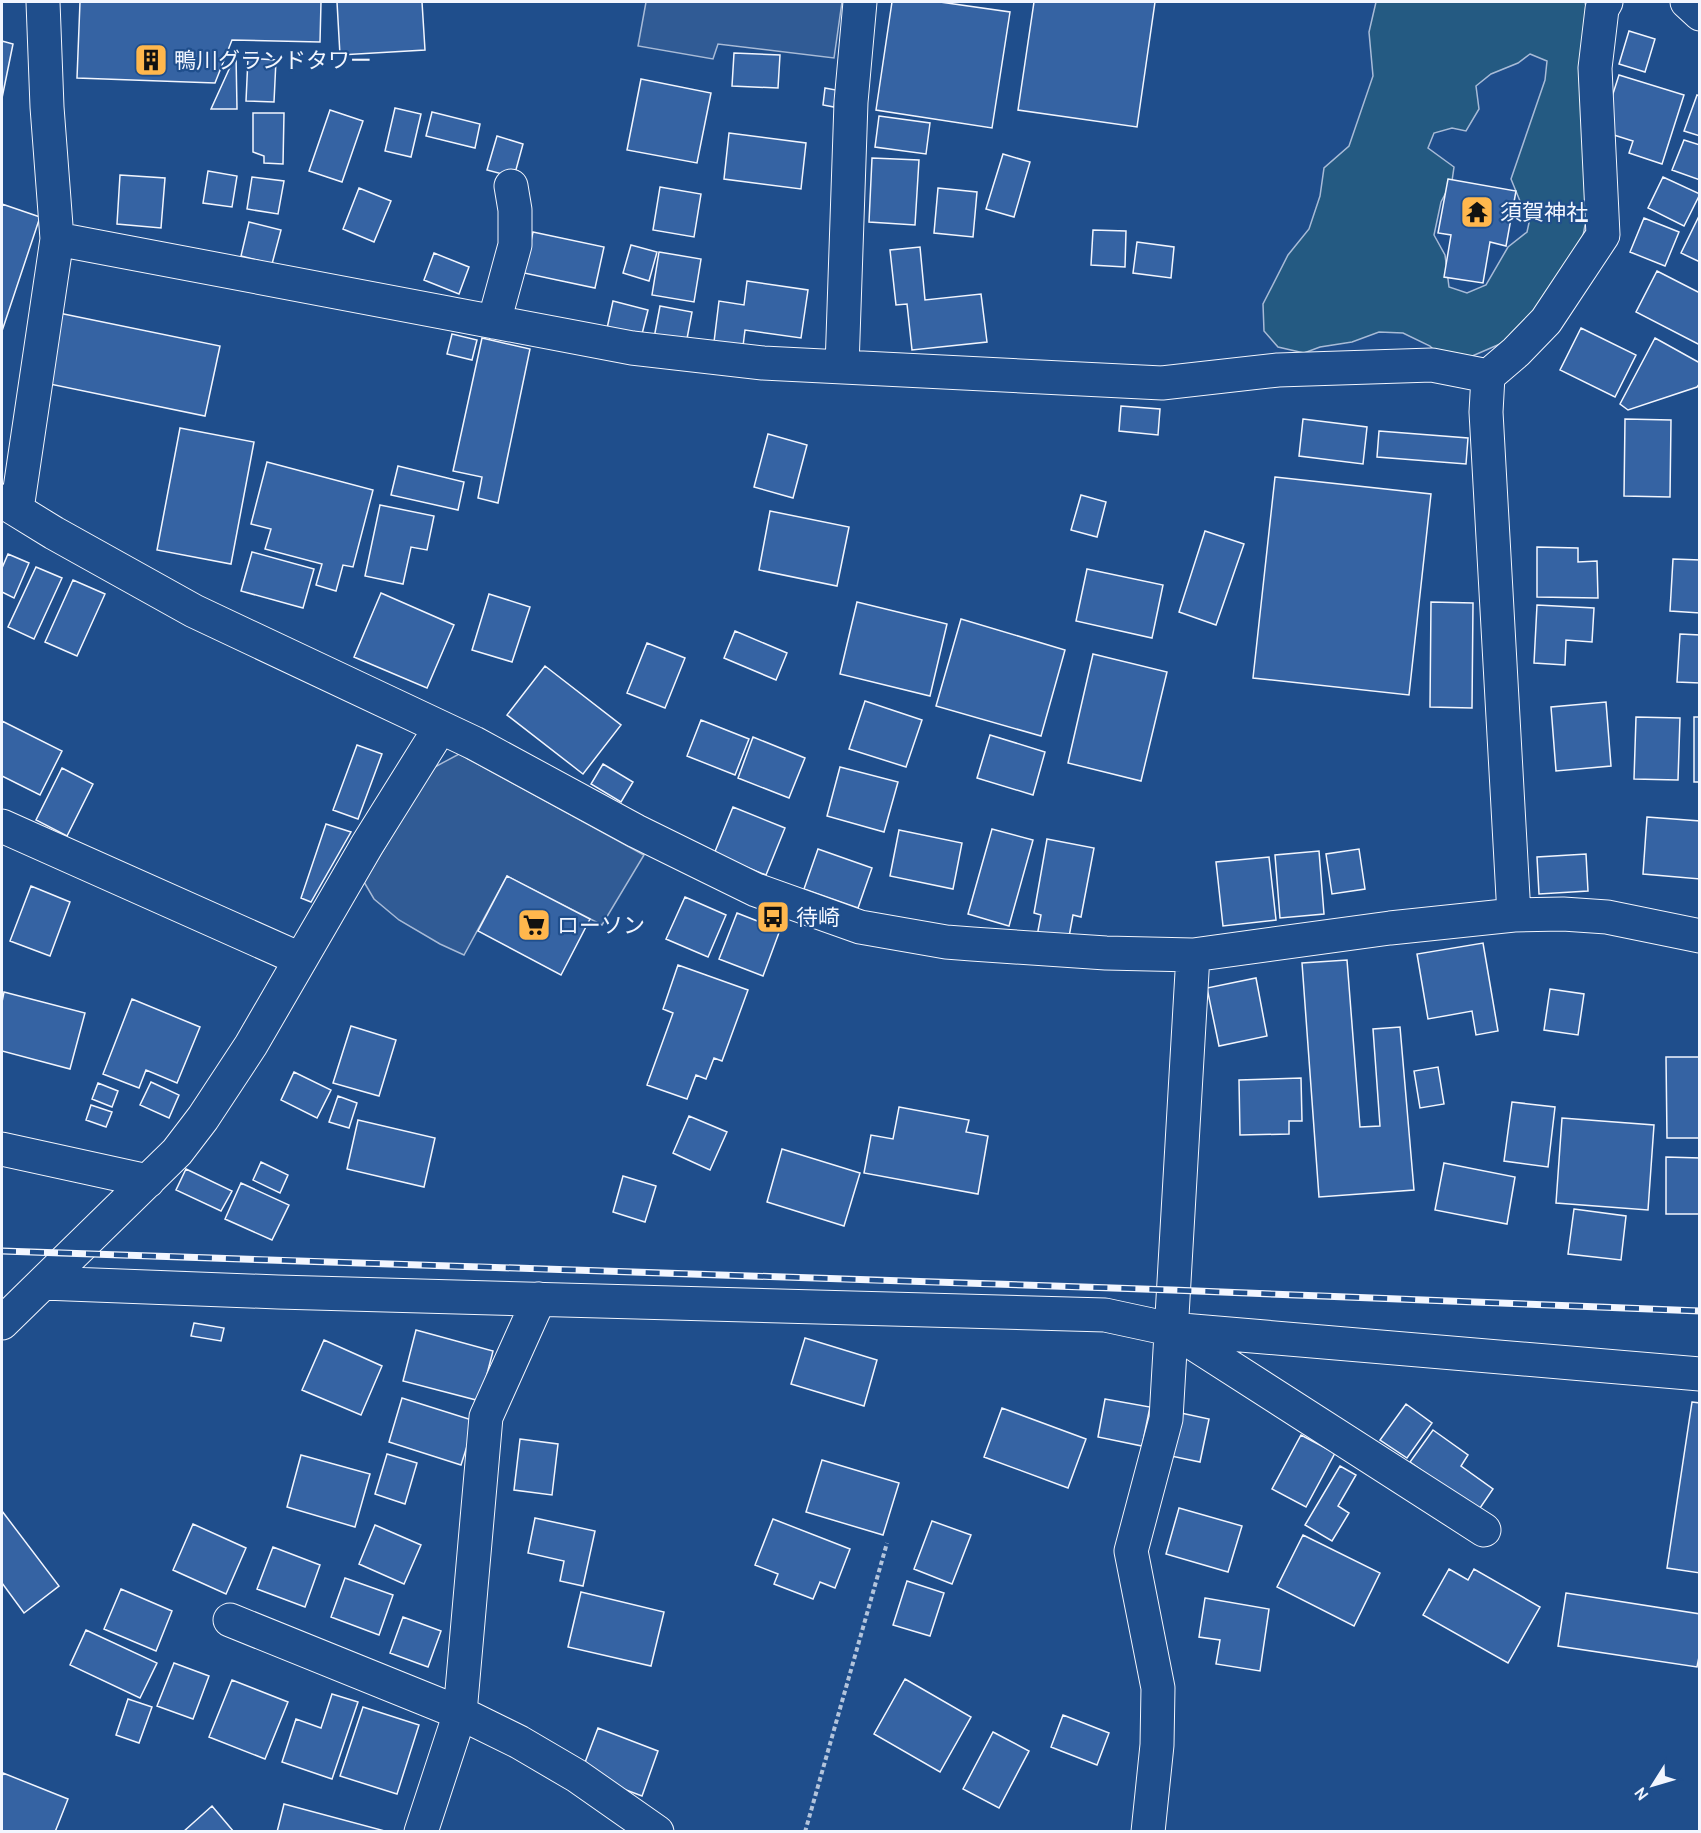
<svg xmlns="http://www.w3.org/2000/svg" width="1701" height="1833" font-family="Cabin,'Noto Sans JP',sans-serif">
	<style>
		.green { fill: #245a82; stroke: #a8bbd7; stroke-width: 1.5; fill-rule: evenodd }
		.parking { fill: #305b95; stroke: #a8bbd7; stroke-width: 1.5 }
		.building { fill: #3563a3; stroke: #f2f6ff; stroke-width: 1.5 }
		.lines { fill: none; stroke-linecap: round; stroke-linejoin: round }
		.minor-casing { stroke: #f2f6ff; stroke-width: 35 }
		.highway-casing { stroke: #f2f6ff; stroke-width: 35 }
		.path { stroke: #b3c4dc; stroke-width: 4; stroke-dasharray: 4.5 3; stroke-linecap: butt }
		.minor { stroke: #1f4e8c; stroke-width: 33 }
		.highway { stroke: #1f4e8c; stroke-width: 33 }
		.rail-casing { stroke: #f2f6ff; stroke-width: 7 }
		.rail { stroke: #1f4e8c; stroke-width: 4.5; stroke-dasharray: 14; stroke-linecap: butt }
		.labels { text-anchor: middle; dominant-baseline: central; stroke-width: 4.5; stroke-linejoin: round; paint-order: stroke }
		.poi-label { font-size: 22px; fill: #f2f6ff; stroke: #1f4e8c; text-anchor: start }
	</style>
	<rect width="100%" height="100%" fill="#1f4e8c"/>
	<!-- green -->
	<path class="green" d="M1376 2H1585L1589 26 1588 210 1580 251 1543 312 1500 344 1470 357 1440 356 1430 346 1403 333 1379 332 1352 342 1320 347 1304 353 1278 347 1264 331 1263 304 1288 255 1309 229 1320 196 1324 168 1349 146 1373 76 1369 32ZM1530 54 1547 61 1545 80 1511 179 1520 201 1532 209 1527 232 1508 247 1486 285 1467 293 1449 287 1445 255 1434 235 1441 202 1452 181 1454 167 1428 148 1434 133 1452 128 1466 131 1479 109 1476 86 1491 74 1518 63Z"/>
	<!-- parking -->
	<path class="parking" d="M646 2H842L834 58 718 44 713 59 638 46Z
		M459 754 644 855 602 925 507 876 464 955 440 944 399 920 374 899 364 882 433 768Z"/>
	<!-- building -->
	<path class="building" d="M80 2H321L320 42 232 40 215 83 77 78Z
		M337 2H422L425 50 340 55Z
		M892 2H940L1010 12 992 128 876 110Z
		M1034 2H1155L1137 127 1018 110Z
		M1629 31 1655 39 1645 72 1619 64Z
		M2 41 13 44 2 98Z
		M734 53 780 55 778 88 732 86Z
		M236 54 237 109H211Z
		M248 58 276 60 274 102 246 101Z
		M1619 75 1684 95 1662 164 1629 153 1633 141 1601 131Z
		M641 79 711 93 697 163 627 150Z
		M825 88 836 90 834 107 823 105Z
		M1697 95 1700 96V136L1684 131Z
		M395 108 421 114 411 157 385 151Z
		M330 110 363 121 342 182 309 171Z
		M432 112 480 124 475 148 426 136Z
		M253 113H284L283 164 264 163V156L253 152Z
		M879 116 930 123 926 154 875 147Z
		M729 133 806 143 801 189 724 179Z
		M497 136 523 144 514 177 487 170Z
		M1684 140 1700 145V180L1672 170Z
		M1003 154 1030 162 1014 217 986 209Z
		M872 158 919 160 915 225 869 222Z
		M208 171 237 176 232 207 203 203Z
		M120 175 165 178 161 228 117 224Z
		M252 177 284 181 278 214 247 209Z
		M1663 177 1700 194 1684 226 1648 208Z
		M1448 179 1516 191 1506 246 1490 242 1483 283 1444 277 1451 235 1438 233Z
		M660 187 701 194 694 237 653 230Z
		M359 188 391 201 374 242 343 229Z
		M938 188 977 192 973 237 934 233Z
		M2 204 40 217 2 331Z
		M1700 214V262L1681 253Z
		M1644 218 1679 232 1665 266 1630 252Z
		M249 222 281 230 272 264 241 256Z
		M1093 230 1126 231 1125 267 1091 265Z
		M533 232 604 247 595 288 524 273Z
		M1137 242 1174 247 1171 278 1133 273Z
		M631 245 657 252 649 281 623 273Z
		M920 247 925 300 981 294 987 342 912 350 907 304 896 305 890 250Z
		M659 252 701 259 694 302 652 295Z
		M434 253 469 267 459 294 424 280Z
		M1657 271 1700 293V345L1636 312Z
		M747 281 808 290 801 338 745 330 743 346 714 342 719 301 744 305Z
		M613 301 648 310 640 342 606 333Z
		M660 306 692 312 686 344 654 338Z
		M54 312 220 346 205 416 40 382Z
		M1581 328 1636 355 1615 397 1560 370Z
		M452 334 477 340 472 360 447 354Z
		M482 338 530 349 498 503 478 498 482 477 453 471Z
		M1655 338 1700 363V383L1697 387 1628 410 1620 404Z
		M1121 406 1160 409 1158 435 1119 431Z
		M1303 419 1367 427 1363 464 1299 456Z
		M1625 419 1671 420 1670 497 1624 496Z
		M180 428 254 442 231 564 157 550Z
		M1379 431 1468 438 1466 464 1377 457Z
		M768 434 807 445 793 498 754 487Z
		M267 462 373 490 353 567 343 565 336 591 316 585 322 564 265 549 271 529 251 524Z
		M398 466 464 482 458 510 391 495Z
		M1275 477 1431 494 1409 695 1253 678Z
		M1081 495 1106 502 1097 537 1071 530Z
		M380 505 434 516 427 550 411 547 403 584 365 576Z
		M770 511 849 527 837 586 759 570Z
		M1205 531 1244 544 1216 625 1179 612Z
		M1537 547 1578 548V562L1597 561 1598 598 1537 597Z
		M252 552 314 569 303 608 241 591Z
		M8 554 29 563 14 598 2 592V568Z
		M1673 559 1700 560V613L1670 611Z
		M36 567 62 578 34 639 8 627Z
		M1087 569 1163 585 1152 638 1076 621Z
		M73 580 105 594 77 656 45 642Z
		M381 593 454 625 427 688 354 657Z
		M489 594 530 607 512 662 472 650Z
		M857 602 947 624 930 696 840 674Z
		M1431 602 1473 603 1472 708 1430 707Z
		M1537 605 1594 608 1592 642 1566 640 1565 665 1534 663Z
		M961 619 1065 650 1041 736 936 706Z
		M735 631 787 653 776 680 724 658Z
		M1680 634 1700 635V683L1677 682Z
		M647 643 685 658 665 708 627 693Z
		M1093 654 1167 672 1141 781 1068 763Z
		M545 666 621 725 583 774 507 715Z
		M865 701 922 720 906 767 849 749Z
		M1606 702 1611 766 1556 771 1551 707Z
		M1636 717 1680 718 1678 780 1634 779Z
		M1694 717H1700V782H1694Z
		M701 720 749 739 735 775 687 756Z
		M2 721 62 751 40 795 2 776Z
		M990 735 1045 752 1033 795 977 778Z
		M753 737 805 758 789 798 738 778Z
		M357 745 382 754 358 819 333 810Z
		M603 764 633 782 621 802 591 784Z
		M840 767 898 782 884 832 827 816Z
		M62 768 93 784 67 836 36 820Z
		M733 807 785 828 766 875 714 854Z
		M1647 817 1700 821V879L1643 874Z
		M326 824 351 832 311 902 301 898Z
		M992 829 1033 840 1009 926 968 914Z
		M899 830 962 843 953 889 890 876Z
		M1047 839 1094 848 1081 917 1073 915 1068 942 1037 936 1041 915 1034 913Z
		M818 849 872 868 858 908 804 889Z
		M1359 849 1365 889 1332 894 1326 854Z
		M1319 851 1324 914 1280 918 1275 855Z
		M1586 854 1588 891 1539 894 1537 857Z
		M1269 857 1276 920 1223 926 1216 862Z
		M507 876 590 919 561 975 478 931Z
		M31 886 70 902 50 956 10 941Z
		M685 897 726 915 708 957 666 939Z
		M737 913 780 930 763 976 719 959Z
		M1483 943 1498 1031 1476 1035 1472 1011 1428 1019 1417 954Z
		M1347 960 1360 1127 1380 1126 1373 1029 1400 1027 1414 1190 1319 1197 1302 963Z
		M678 965 748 990 722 1061 714 1058 706 1079 696 1075 687 1099 647 1085 673 1013 663 1009Z
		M1256 978 1267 1036 1219 1046 1207 988Z
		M1550 989 1584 994 1578 1035 1544 1030Z
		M4 992 85 1013 70 1069 2 1051V1002Z
		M132 999 200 1027 177 1083 146 1070 139 1088 103 1074Z
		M351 1026 396 1040 379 1096 333 1083Z
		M1666 1057H1700V1138H1667Z
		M1438 1067 1444 1104 1420 1108 1414 1071Z
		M294 1072 331 1090 317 1118 281 1100Z
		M1301 1078 1302 1121H1289V1134L1240 1135 1239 1080Z
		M151 1082 179 1095 169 1118 140 1105Z
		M98 1083 118 1091 112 1107 92 1099Z
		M338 1096 357 1103 349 1128 329 1122Z
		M1512 1102 1555 1107 1548 1167 1504 1161Z
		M91 1105 112 1112 106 1127 86 1120Z
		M899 1107 969 1120 966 1132 988 1136 978 1194 864 1173 871 1135 893 1139Z
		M689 1116 727 1132 710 1170 673 1153Z
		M1562 1118 1654 1125 1648 1210 1556 1203Z
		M358 1120 435 1138 424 1187 347 1169Z
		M782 1149 860 1173 844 1226 767 1202Z
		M1666 1157 1700 1158V1214H1666Z
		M261 1162 288 1175 280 1193 253 1180Z
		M1444 1163 1515 1177 1507 1224 1435 1210Z
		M186 1169 232 1191 221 1211 176 1190Z
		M623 1176 656 1186 645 1222 613 1212Z
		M241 1183 289 1205 272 1240 225 1219Z
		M1574 1209 1626 1216 1621 1260 1568 1254Z
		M194 1323 224 1328 221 1341 191 1336Z
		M416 1330 493 1351 480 1401 403 1381Z
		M805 1338 877 1360 864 1406 791 1384Z
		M324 1340 382 1366 361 1415 302 1390Z
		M402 1398 475 1421 461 1465 389 1442Z
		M1105 1399 1150 1407 1142 1446 1098 1437Z
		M1692 1402 1700 1403V1573L1667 1568Z
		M1406 1404 1432 1423 1407 1458 1380 1440Z
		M1002 1408 1086 1439 1068 1488 984 1457Z
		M1181 1413 1209 1419 1200 1462 1171 1456Z
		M1433 1430 1468 1455 1461 1466 1493 1489 1478 1511 1410 1462Z
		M1301 1435 1335 1453 1306 1507 1272 1489Z
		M520 1439 558 1444 552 1495 514 1490Z
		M387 1454 417 1463 405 1504 375 1494Z
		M301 1455 370 1474 355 1527 287 1507Z
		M822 1460 899 1483 883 1535 806 1512Z
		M1340 1466 1356 1475 1338 1506 1349 1513 1332 1541 1305 1525Z
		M1179 1508 1242 1526 1228 1572 1166 1554Z
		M2 1511 59 1586 24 1613 2 1583Z
		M535 1518 595 1531 583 1586 560 1581 564 1561 528 1553Z
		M773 1519 850 1549 835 1588 820 1582 813 1599 774 1584 778 1574 755 1565Z
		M932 1521 971 1535 952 1584 914 1569Z
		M193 1524 246 1548 226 1594 173 1570Z
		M375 1525 421 1545 404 1584 359 1564Z
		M1303 1535 1380 1573 1354 1626 1277 1587Z
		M273 1547 320 1565 305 1607 257 1589Z
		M1449 1569 1468 1580 1474 1569 1540 1607 1508 1663 1423 1615Z
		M345 1578 393 1595 379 1635 331 1617Z
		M907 1581 944 1593 930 1636 893 1625Z
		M121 1589 172 1611 156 1651 104 1629Z
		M581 1592 664 1612 651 1666 568 1647Z
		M1566 1593 1700 1614V1652L1697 1667 1558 1646Z
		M1205 1598 1269 1609 1260 1671 1216 1664 1220 1640 1199 1637Z
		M403 1617 441 1631 428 1667 390 1653Z
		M86 1630 157 1663 140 1698 70 1665Z
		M174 1663 209 1676 193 1719 157 1706Z
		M905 1679 971 1717 940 1772 874 1734Z
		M232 1680 288 1702 265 1759 209 1737Z
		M332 1694 358 1702 332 1779 282 1762 296 1719 321 1728Z
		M128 1699 152 1707 139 1743 116 1735Z
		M363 1707 419 1725 397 1794 340 1776Z
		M1063 1715 1109 1733 1097 1765 1051 1747Z
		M598 1728 658 1751 642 1796 581 1773Z
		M993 1732 1029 1751 999 1808 963 1789Z
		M3 1773 68 1799 55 1832 2 1831V1777Z
		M284 1804 385 1831V1832H277Z
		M212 1806 234 1832H183Z"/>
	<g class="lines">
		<!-- minor casing -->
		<g class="minor-casing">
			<path id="minor" d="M57 239 632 348 763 363 1162 383 1278 370 1432 365 1488 376
				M494 322 515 245V210L511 186
				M842 367 851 102 860 2
				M2 501 54 533 194 611 474 743 636 831 701 863 756 890 860 927 946 942 972 944 1106 953 1193 955 1390 928 1514 915 1563 914 1607 917 1700 936
				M17 509 57 239 47 107 43 2
				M2 826 300 959
				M1514 915 1486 412 1488 376 1516 352 1546 321 1603 235 1595 68 1602 9 1606 2
				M2 1149 148 1181
				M43 1283 278 1292 1105 1315 1170 1329 1700 1374
				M2 1323 177 1152 203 1118 251 1045 367 845 440 728
				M1174 1331 1484 1530
				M230 1620 460 1713 519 1742 577 1776 657 1832
				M421 1832 460 1713 486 1417 539 1299
				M1148 1832 1157 1745 1158 1688 1131 1551 1166 1419 1193 955"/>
		</g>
		<!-- highway casing -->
		<g class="highway-casing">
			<path id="highway" d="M1687 2 1700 14"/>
		</g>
		<!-- path -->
		<path class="path" d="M805 1832 887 1543"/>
		<!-- minor -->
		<use href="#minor" class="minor"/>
		<!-- highway -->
		<use href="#highway" class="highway"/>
		<!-- rail casing -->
		<g class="rail-casing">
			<path id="rail" d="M2 1251 1172 1290 1700 1311"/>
		</g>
		<!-- rail -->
		<use href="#rail" class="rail"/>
	</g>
	<!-- icons -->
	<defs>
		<g id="building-square" transform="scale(1.725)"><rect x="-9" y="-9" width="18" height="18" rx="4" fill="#ffb74d" stroke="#1f4e8c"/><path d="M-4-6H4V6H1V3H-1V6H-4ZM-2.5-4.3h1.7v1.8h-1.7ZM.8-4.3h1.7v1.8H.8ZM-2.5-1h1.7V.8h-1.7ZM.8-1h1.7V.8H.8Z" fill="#111"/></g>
		<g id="temple-square" transform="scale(1.725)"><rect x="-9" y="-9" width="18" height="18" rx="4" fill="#ffb74d" stroke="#1f4e8c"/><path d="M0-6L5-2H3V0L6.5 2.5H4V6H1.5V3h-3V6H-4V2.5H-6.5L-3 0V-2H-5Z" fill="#111"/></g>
		<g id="bus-square" transform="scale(1.725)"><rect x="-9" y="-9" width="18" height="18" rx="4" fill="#ffb74d" stroke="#1f4e8c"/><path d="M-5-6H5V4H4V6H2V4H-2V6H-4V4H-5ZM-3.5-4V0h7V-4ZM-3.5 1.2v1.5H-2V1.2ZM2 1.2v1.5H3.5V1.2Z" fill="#111"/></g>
		<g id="supermarket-square" transform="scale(1.725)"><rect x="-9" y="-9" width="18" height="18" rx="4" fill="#ffb74d" stroke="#1f4e8c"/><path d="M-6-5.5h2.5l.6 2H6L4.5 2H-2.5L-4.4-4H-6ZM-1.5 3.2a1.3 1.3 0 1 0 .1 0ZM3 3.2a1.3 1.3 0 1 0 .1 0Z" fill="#111"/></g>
	</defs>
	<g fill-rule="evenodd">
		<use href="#building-square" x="151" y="60"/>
		<use href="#temple-square" x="1477" y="212"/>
		<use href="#bus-square" x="773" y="917"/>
		<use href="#supermarket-square" x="534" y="925"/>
	</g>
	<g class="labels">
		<!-- poi labels -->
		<g class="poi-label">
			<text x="174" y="60">鴨川グランドタワー</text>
			<text x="1500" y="212">須賀神社</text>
			<text x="796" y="917">待崎</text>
			<text x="557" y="925">ローソン</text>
		</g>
	</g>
	<!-- border -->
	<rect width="1701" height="1833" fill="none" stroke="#f2f6ff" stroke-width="6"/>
	<!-- north arrow -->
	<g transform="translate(1653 1785) rotate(233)" stroke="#1f4e8c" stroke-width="4.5" paint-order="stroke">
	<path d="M0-4.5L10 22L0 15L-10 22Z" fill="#f2f6ff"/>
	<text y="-9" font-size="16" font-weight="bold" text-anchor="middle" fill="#f2f6ff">N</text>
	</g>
</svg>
